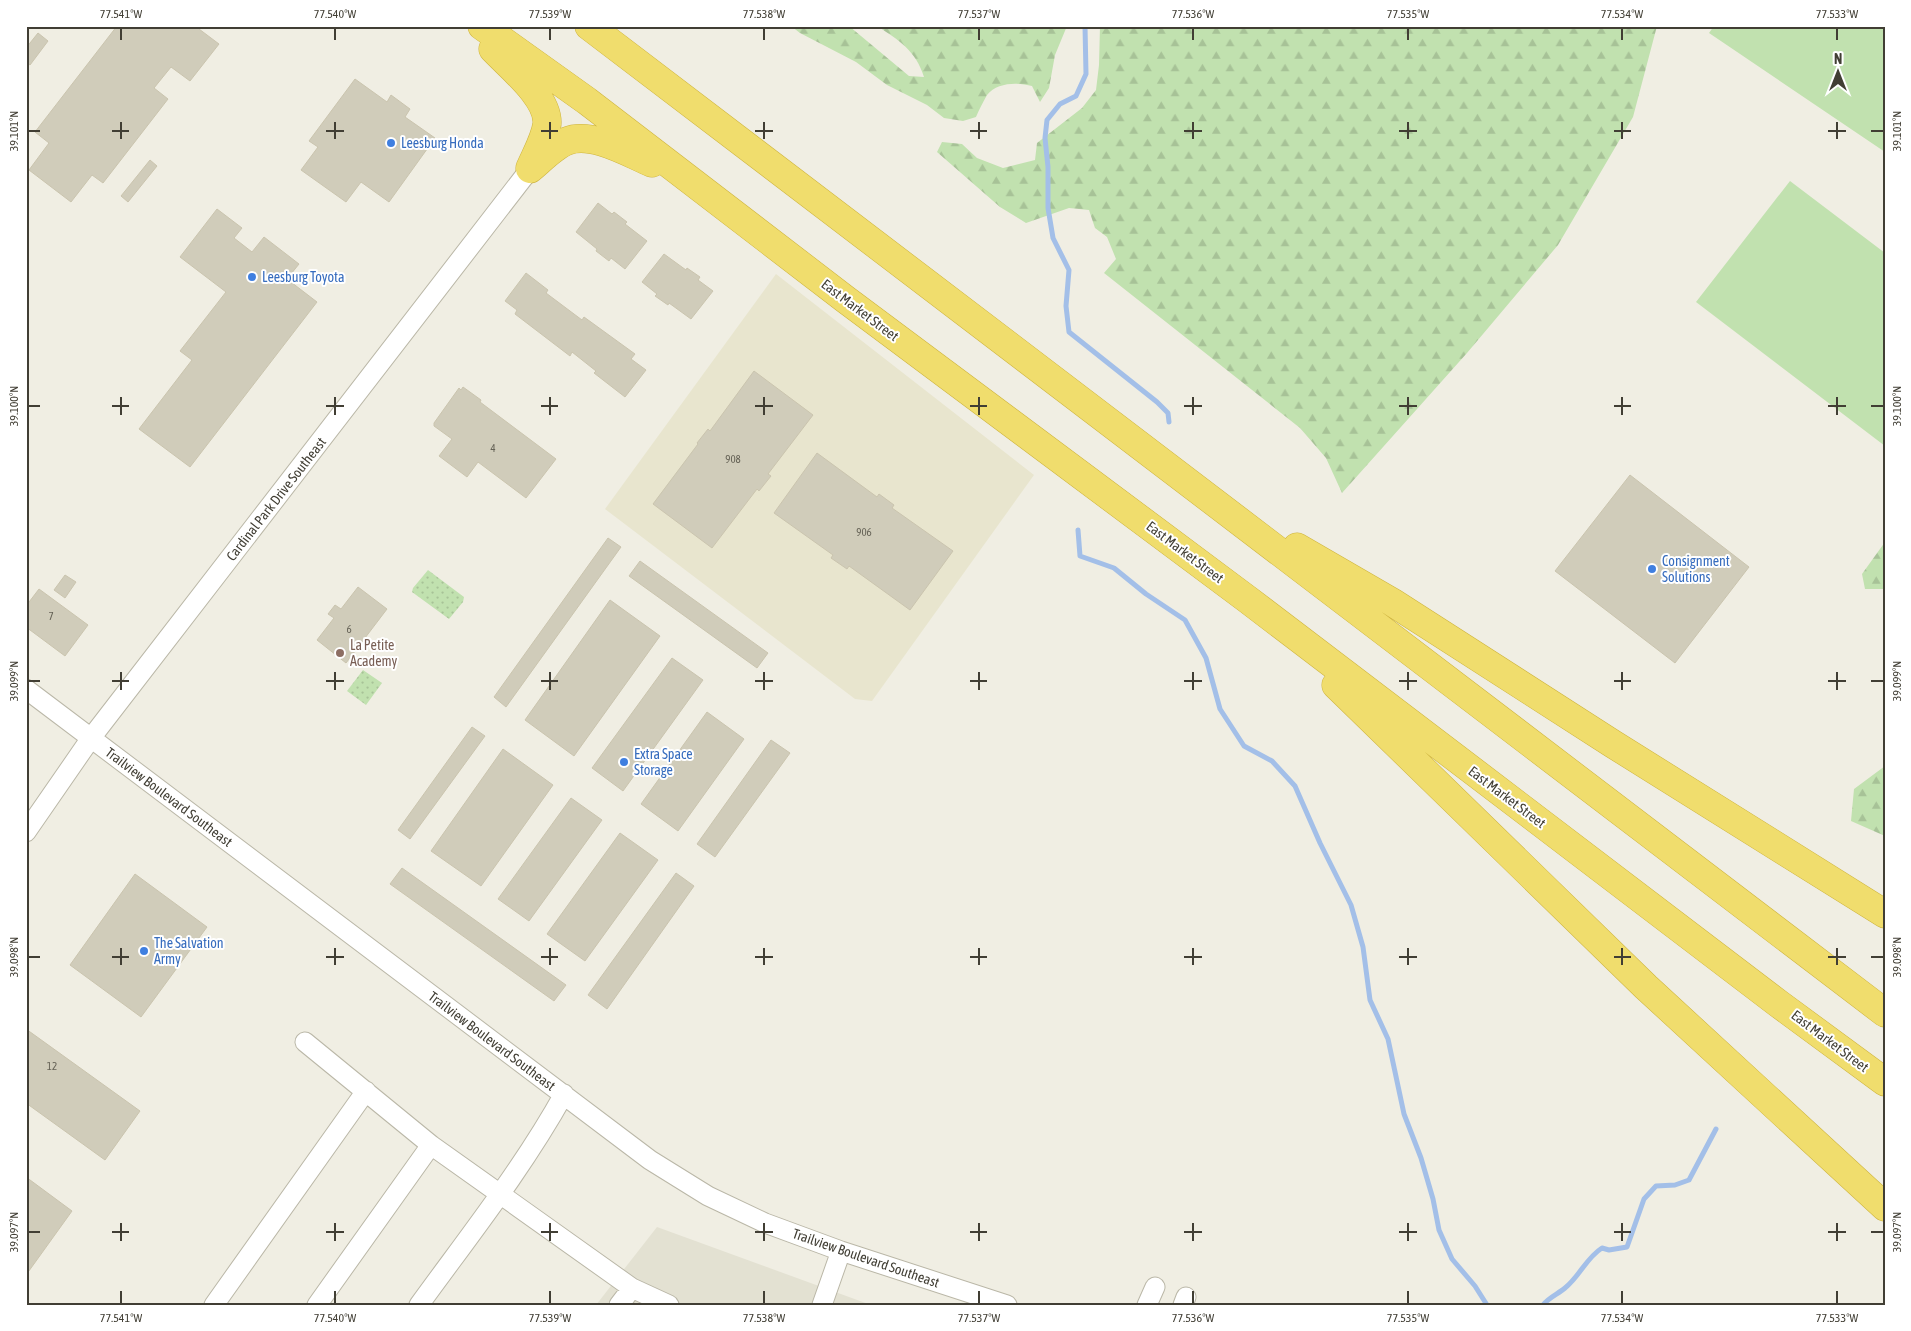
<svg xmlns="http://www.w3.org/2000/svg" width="1911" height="1331" font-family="'Asap Condensed',sans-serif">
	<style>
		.residential { fill: #e3e1d2 }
		.education { fill: #e8e5ce }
		.grass { fill: #c1e1af }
		.forest { fill: url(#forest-firs) }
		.park { fill: url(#park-dots) }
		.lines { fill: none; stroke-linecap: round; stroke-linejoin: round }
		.stream { stroke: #a3bfe8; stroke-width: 5 }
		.building { fill: #d0ccba; stroke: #cac4ae }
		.minor-casing { stroke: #bab7a7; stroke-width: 21 }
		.highway-casing { stroke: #ceb43f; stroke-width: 29 }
		.minor { stroke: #fff; stroke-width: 19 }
		.highway { stroke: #f0dd6d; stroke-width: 28 }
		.ticks { fill: none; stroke: #413e34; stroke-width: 2 }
		.shop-dot { fill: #3f7fe0; stroke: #fff; stroke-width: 2 }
		.education-dot { fill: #8d6e63; stroke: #fff; stroke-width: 2 }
		.labels { text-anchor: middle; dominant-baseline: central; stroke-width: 4; stroke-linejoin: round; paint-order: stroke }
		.number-label { font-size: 11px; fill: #656256 }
		.shop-label { font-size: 14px; fill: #366cbe; stroke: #fff; text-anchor: start }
		.street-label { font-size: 14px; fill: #413e34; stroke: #fff }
		.education-label { font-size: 14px; fill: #785e54; stroke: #fff; text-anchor: start }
		.neatline { fill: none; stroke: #413e34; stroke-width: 2 }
		.ticks-label { font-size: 12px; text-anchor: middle; fill: #413e34 }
	</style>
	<defs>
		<pattern id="forest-firs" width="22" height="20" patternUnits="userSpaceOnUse" patternTransform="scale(1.25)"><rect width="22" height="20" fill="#c1e1af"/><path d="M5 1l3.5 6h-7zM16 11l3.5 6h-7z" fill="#a7c297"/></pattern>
		<pattern id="park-dots" width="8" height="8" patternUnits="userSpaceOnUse" patternTransform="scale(1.25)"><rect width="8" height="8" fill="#c1e1af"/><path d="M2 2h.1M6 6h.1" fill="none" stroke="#a7c297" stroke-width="1.8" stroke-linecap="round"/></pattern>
	</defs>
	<rect width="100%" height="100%" fill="#f0eee3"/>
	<!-- residential -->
	<path class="residential" d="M657 1227 871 1305H596Z"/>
	<!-- education -->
	<path class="education" d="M776 274 1034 475 872 701 855 699 605 509Z"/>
	<!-- grass -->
	<path class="grass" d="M1714 26H1885V152L1709 33Z
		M1790 181 1885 253V446L1696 302Z"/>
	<!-- forest -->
	<path class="forest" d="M791 26H849L909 76 924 77C916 51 899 40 877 26H1067L1055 55 1049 88 1040 102 1032 86C1018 82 997 82 987 95 983 102 979 110 976 117L963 121 944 118 927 105 887 85 856 62 800 33Z
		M1100 26H1657L1633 117 1558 245 1467 353 1342 493 1326 458 1300 428 1104 273 1116 259 1107 237 1095 228 1089 210 1069 208 1026 223 1000 207 937 152 942 142 962 144 977 158 1003 168 1035 160 1037 143 1082 108 1096 90 1099 65Z
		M1885 542V589H1865L1862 574Z
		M1885 766V836L1851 821 1854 789Z"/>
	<!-- park -->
	<path class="park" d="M428 570 464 597 463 602 449 619 412 592 413 588Z
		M363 670 382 683 366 705 347 691Z"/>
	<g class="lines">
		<!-- stream -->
		<path class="stream" d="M1085 26 1086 74 1076 96 1060 104 1047 120 1045 138 1048 167V208L1053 238 1069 270 1066 306 1069 332 1157 402 1168 413 1169 422
			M1078 530 1080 556 1114 568 1146 594 1185 620 1206 658 1220 709 1244 746 1272 761 1295 786 1320 843 1351 905 1363 947 1370 1000 1388 1039 1404 1114 1421 1158 1433 1199 1439 1230 1452 1259 1475 1286 1487 1305
			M1543 1305C1549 1297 1558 1294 1565 1288 1580 1276 1586 1258 1602 1248L1609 1250 1627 1247 1644 1199 1656 1186 1675 1185 1689 1180 1716 1129"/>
	</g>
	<!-- building -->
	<path class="building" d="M117 26H201L199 29 219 44 190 81 171 67 154 88 168 99 103 183 92 175 71 202 29 170 49 143 35 132Z
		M38 33 48 41 30 65 26 62V48Z
		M355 79 387 102 391 95 410 109 405 117 435 138 389 202 361 182 346 202 301 170 318 147 309 141Z
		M150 160 157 166 128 202 121 196Z
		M598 203 612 214 614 212 627 222 625 224 647 241 625 269 611 258 609 261 596 251 597 249 576 232Z
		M217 209 242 228 234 238 252 252 264 237 299 264 287 279 317 302 190 467 139 429 192 360 180 351 226 292 180 257Z
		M664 254 686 270 687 268 700 277 698 280 713 291 691 319 669 303 668 305 655 296 657 294 642 282Z
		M526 273 548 290 546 293 582 320 584 317 635 354 631 359 646 370 625 397 594 373 596 371 572 352 570 356 515 314 517 310 505 301Z
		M754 371 813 415 768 474 771 476 759 491 757 489 712 548 653 504 698 444 697 443 708 429 710 431Z
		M463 387 481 400 480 402 556 459 526 498 478 462 467 477 439 456 452 439 434 426V423L459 388 461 390Z
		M817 453 877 497 879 494 894 505 892 508 953 551 910 610 849 566 847 569 831 558 833 555 774 513Z
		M1630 475 1749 567 1675 663 1555 571Z
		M608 538 621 547 506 707 494 697Z
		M640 561 768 653 757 668 629 576Z
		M65 575 76 582 65 598 54 590Z
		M358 587 387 609 346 663 317 640 334 618 328 614 335 605 341 609Z
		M39 589 88 625 65 656 26 627V606Z
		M610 600 660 636 574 756 525 720Z
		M672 658 703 680 623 791 592 768Z
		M707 712 744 739 678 831 641 804Z
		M472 727 485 736 410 839 398 830Z
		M771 740 790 753 715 857 697 844Z
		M503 749 553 785 481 886 431 851Z
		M571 798 602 820 529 921 498 899Z
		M620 833 658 860 585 961 547 934Z
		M402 868 566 985 554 1001 390 884Z
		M676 873 694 886 607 1009 588 995Z
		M135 874 207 927 141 1017 70 965Z
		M26 1029 140 1111 105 1160 26 1103Z
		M26 1177 72 1211 26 1275Z"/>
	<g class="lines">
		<!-- minor casing -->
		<g class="minor-casing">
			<path id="minor" d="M26 689 650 1160 708 1196 765 1223 841 1251 1007 1305
				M26 832 91 738 530 169
				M305 1042 431 1145 317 1305
				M431 1145 632 1288 669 1305
				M214 1305 366 1091
				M419 1305C469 1236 523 1168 564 1094
				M619 1305 632 1288
				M822 1305 841 1251
				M1147 1305 1155 1287
				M1183 1305 1186 1297"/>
		</g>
		<!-- highway casing -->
		<g class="highway-casing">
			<path id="highway" d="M482 26 587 101 845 299 1247 599 1779 1004 1885 1082
				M589 26 1885 1013
				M493 49C510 67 549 98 547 124 545 139 536 154 530 168
				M530 169C541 160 554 146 567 141 592 131 630 154 652 163
				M1297 547 1392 602 1613 744 1885 914
				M1336 685 1646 987 1885 1207"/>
		</g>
		<!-- minor -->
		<use href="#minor" class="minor"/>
		<!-- highway -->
		<use href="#highway" class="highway"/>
	</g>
	<!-- ticks -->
	<path class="ticks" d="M121 28V40M335 28V40M550 28V40M764 28V40M979 28V40M1193 28V40M1408 28V40M1622 28V40M1837 28V40M121 122V139M335 122V139M550 122V139M764 122V139M979 122V139M1193 122V139M1408 122V139M1622 122V139M1837 122V139M28 131H40M112 131H129M326 131H344M541 131H558M755 131H773M970 131H987M1184 131H1202M1399 131H1417M1614 131H1631M1828 131H1846M1871 131H1884M121 397V415M335 397V415M550 397V415M764 397V415M979 397V415M1193 397V415M1408 397V415M1622 397V415M1837 397V415M28 406H40M112 406H129M326 406H344M541 406H558M755 406H773M970 406H987M1184 406H1202M1399 406H1417M1614 406H1631M1828 406H1846M1871 406H1884M121 672V690M335 672V690M550 672V690M764 672V690M979 672V690M1193 672V690M1408 672V690M1622 672V690M1837 672V690M28 681H40M112 681H129M326 681H344M541 681H558M755 681H773M970 681H987M1184 681H1202M1399 681H1417M1614 681H1631M1828 681H1846M1871 681H1884M121 948V965M335 948V965M550 948V965M764 948V965M979 948V965M1193 948V965M1408 948V965M1622 948V965M1837 948V965M28 957H40M112 957H129M326 957H344M541 957H558M755 957H773M970 957H987M1184 957H1202M1399 957H1417M1614 957H1631M1828 957H1846M1871 957H1884M121 1223V1241M335 1223V1241M550 1223V1241M764 1223V1241M979 1223V1241M1193 1223V1241M1408 1223V1241M1622 1223V1241M1837 1223V1241M28 1232H40M112 1232H129M326 1232H344M541 1232H558M755 1232H773M970 1232H987M1184 1232H1202M1399 1232H1417M1614 1232H1631M1828 1232H1846M1871 1232H1884M121 1291V1304M335 1291V1304M550 1291V1304M764 1291V1304M979 1291V1304M1193 1291V1304M1408 1291V1304M1622 1291V1304M1837 1291V1304"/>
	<!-- markers -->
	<g class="shop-dot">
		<circle cx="391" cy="143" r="5"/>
		<circle cx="252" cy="277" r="5"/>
		<circle cx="1652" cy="569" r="5"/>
		<circle cx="624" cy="762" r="5"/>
		<circle cx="144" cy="951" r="5"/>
	</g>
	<circle class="education-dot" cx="340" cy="653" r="5"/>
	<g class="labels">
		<!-- number labels -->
		<g class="number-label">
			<text x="493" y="448">4</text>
			<text x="733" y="459">908</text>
			<text x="864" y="532">906</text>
			<text x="51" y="616">7</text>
			<text x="349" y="629">6</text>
			<text x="52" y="1066">12</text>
		</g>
		<!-- shop labels -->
		<g class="shop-label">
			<text x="401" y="143">Leesburg Honda</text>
			<text x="262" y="277">Leesburg Toyota</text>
			<text x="1662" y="561">Consignment<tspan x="1662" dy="16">Solutions</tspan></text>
			<text x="634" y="754">Extra Space<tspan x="634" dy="16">Storage</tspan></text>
			<text x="154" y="943">The Salvation<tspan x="154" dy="16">Army</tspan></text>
		</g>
		<!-- street labels -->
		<g class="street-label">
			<text transform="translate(860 310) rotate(37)">East Market Street</text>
			<text transform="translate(276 499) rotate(-52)">Cardinal Park Drive Southeast</text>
			<text transform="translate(1185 552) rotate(37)">East Market Street</text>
			<text transform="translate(169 797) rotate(37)">Trailview Boulevard Southeast</text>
			<text transform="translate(1507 797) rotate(37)">East Market Street</text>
			<text transform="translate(492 1041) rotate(37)">Trailview Boulevard Southeast</text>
			<text transform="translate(1830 1041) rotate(37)">East Market Street</text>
			<text transform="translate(866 1258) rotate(19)">Trailview Boulevard Southeast</text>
		</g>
		<!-- education labels -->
		<g class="education-label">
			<text x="350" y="645">La Petite<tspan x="350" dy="16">Academy</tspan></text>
		</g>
	</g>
	<!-- border -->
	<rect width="1911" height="1331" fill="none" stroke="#ffffff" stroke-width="55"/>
	<!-- north arrow -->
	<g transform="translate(1838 72)" stroke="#ffffff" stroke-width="4" paint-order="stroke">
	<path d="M0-4L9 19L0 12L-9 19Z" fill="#413e34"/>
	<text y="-8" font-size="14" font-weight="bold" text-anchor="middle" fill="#413e34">N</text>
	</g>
	<rect x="28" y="28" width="1856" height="1276" class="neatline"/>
	<g class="ticks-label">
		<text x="121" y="18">77.541°W</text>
		<text x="335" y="18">77.540°W</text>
		<text x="550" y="18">77.539°W</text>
		<text x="764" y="18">77.538°W</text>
		<text x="979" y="18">77.537°W</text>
		<text x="1193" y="18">77.536°W</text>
		<text x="1408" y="18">77.535°W</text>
		<text x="1622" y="18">77.534°W</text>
		<text x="1837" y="18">77.533°W</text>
		<text transform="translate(14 131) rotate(-90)" y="4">39.101°N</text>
		<text transform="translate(1897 131) rotate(-90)" y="4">39.101°N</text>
		<text transform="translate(14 406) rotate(-90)" y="4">39.100°N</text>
		<text transform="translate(1897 406) rotate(-90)" y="4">39.100°N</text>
		<text transform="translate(14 681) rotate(-90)" y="4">39.099°N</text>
		<text transform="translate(1897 681) rotate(-90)" y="4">39.099°N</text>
		<text transform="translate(14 957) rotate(-90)" y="4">39.098°N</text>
		<text transform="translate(1897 957) rotate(-90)" y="4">39.098°N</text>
		<text transform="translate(14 1232) rotate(-90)" y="4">39.097°N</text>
		<text transform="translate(1897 1232) rotate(-90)" y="4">39.097°N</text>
		<text x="121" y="1322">77.541°W</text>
		<text x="335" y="1322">77.540°W</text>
		<text x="550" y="1322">77.539°W</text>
		<text x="764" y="1322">77.538°W</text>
		<text x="979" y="1322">77.537°W</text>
		<text x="1193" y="1322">77.536°W</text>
		<text x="1408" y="1322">77.535°W</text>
		<text x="1622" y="1322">77.534°W</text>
		<text x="1837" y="1322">77.533°W</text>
	</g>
</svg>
